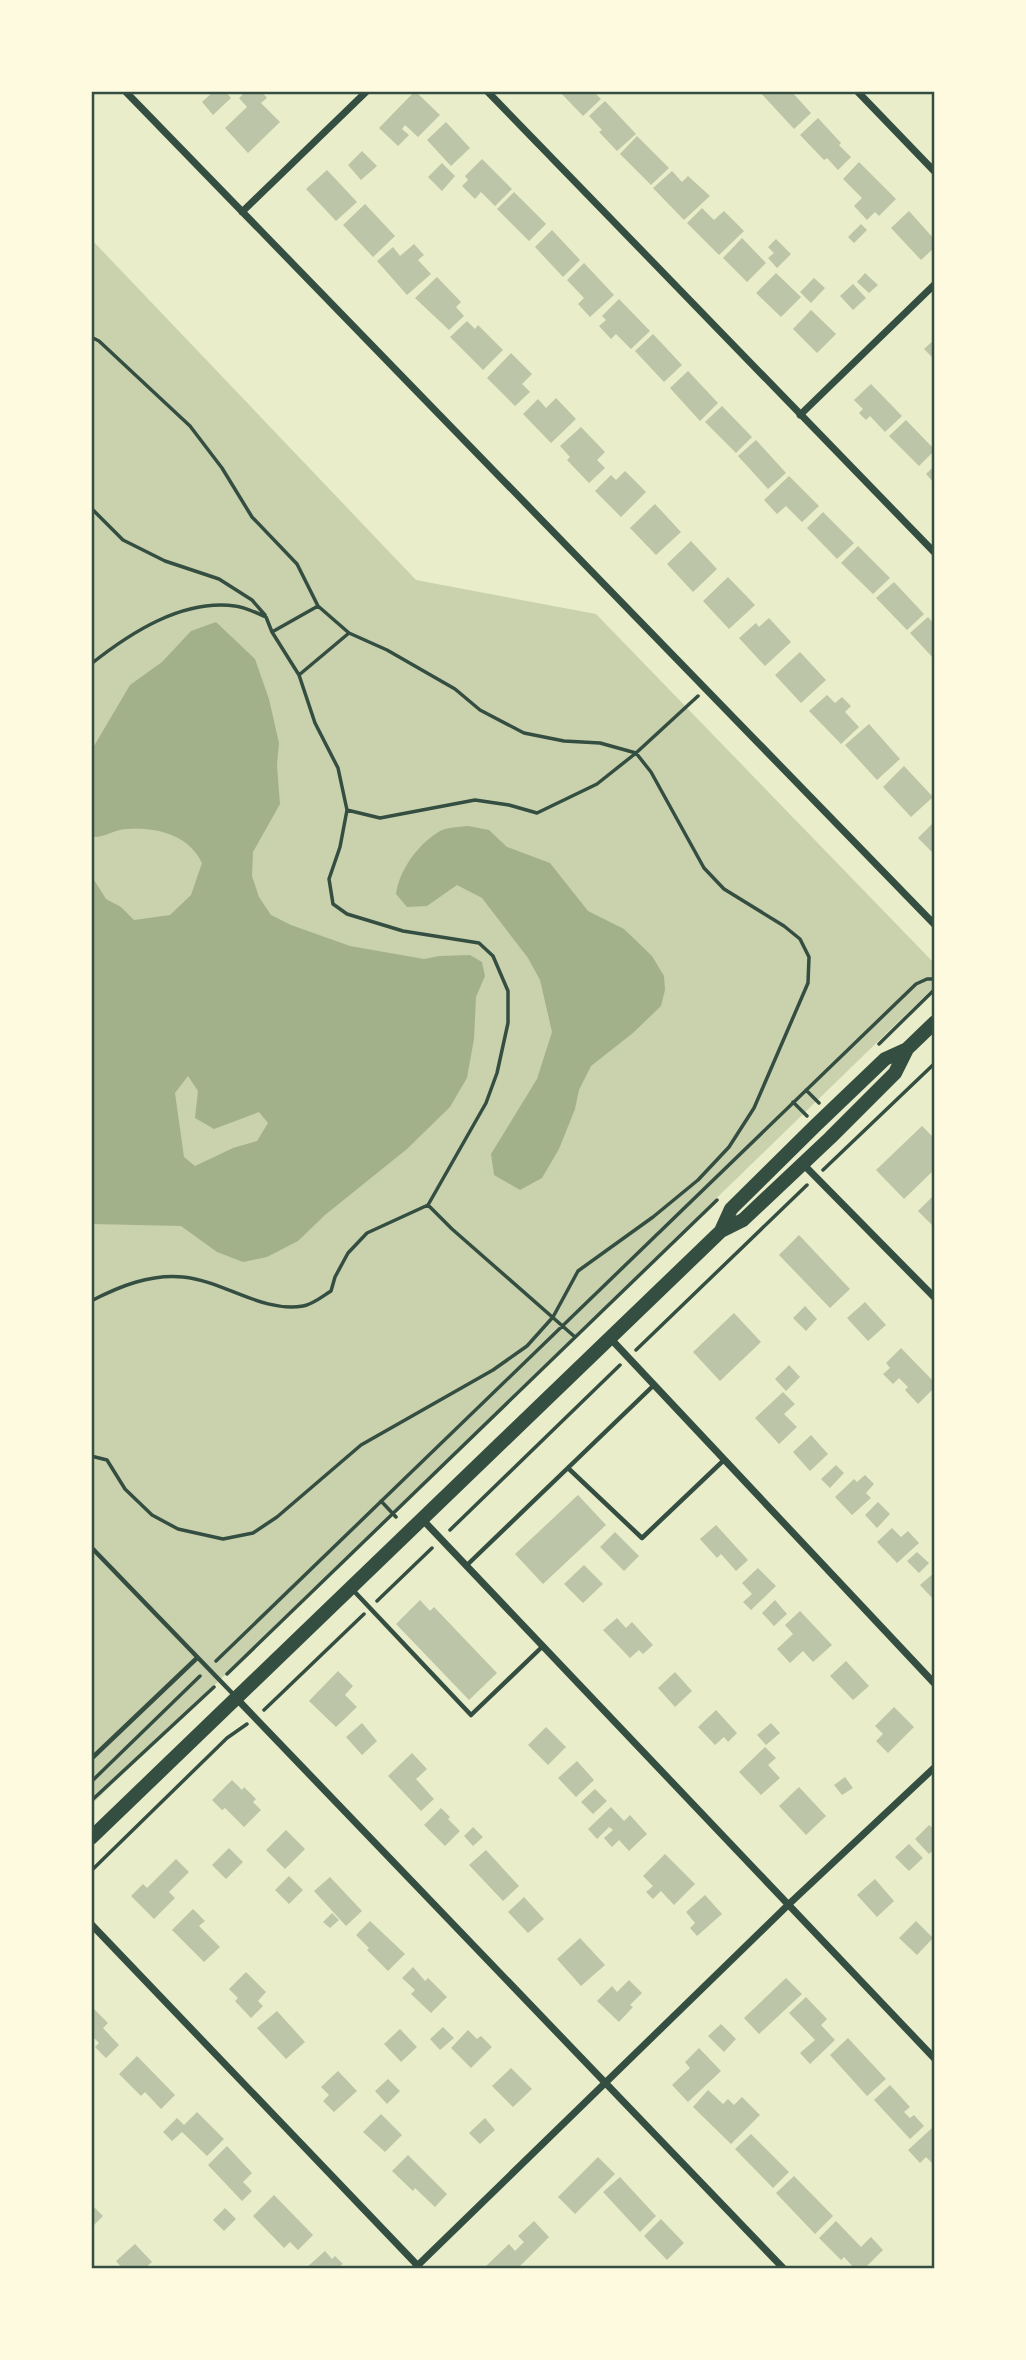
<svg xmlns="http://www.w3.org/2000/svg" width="1026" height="2360" font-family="Merriweather,serif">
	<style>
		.green { fill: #cad2ad }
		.water { fill: #a3b18a; fill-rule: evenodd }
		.building { fill: #bcc5a7 }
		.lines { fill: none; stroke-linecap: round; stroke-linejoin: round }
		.path { stroke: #344e41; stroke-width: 3.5 }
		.service { stroke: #344e41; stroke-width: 4.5 }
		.minor { stroke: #344e41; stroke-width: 7 }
		.secondary { stroke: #344e41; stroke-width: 14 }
		.neatline { fill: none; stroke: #344e41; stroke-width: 2.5 }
	</style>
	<rect width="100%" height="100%" fill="#e9edc9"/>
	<!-- green -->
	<path class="green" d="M91 239 416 580 596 614 935 964V986L91 1805Z"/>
	<!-- water -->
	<path class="water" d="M216 622 255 659 269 699 279 743 277 765 280 804 253 852 252 876 259 897 271 915 291 925 350 946 424 959 439 956 470 955 482 962 485 976 476 997 474 1039 467 1078 450 1107 407 1149 325 1215 298 1241 267 1257 243 1262 217 1252 181 1226 91 1224V875L106 899 121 907 134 920 170 915 191 895 202 863C189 835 157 827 128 829 114 829 106 838 91 837V751L130 685 162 662 191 631ZM188 1076 198 1091 195 1118 214 1129 259 1112 268 1123 257 1141 233 1148 195 1166 184 1157 175 1093Z
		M468 826 489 830 507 847 550 863 588 911 624 929 652 956 664 976 665 990 661 1006 633 1033 591 1066 579 1090 575 1109 559 1149 542 1178 520 1190 494 1175 491 1154 537 1079 552 1032 540 980 528 958 482 898 457 885 427 906 407 907 396 894C399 870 419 843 440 831 448 827 459 827 468 826Z"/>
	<!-- building -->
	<path class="building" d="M214 91H225L231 98 213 115 202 102Z
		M246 91H261L267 98 261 103 280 122 248 153 225 128 247 107 239 98Z
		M415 91 440 115 418 137 405 125 402 129 409 135 398 146 379 128Z
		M559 91H593L601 99 583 116Z
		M759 91H791L811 113 794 129Z
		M605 101 636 134 617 151 599 132 602 130 589 116Z
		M818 118 841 143 839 145 851 157 838 170 827 158 824 160 800 135Z
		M446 122 470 148 451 166 427 140Z
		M637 136 669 168 651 185 620 154Z
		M362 151 377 166 361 180 348 165Z
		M482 159 512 189 495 206 481 192 475 199 462 186 468 180 465 176Z
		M859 162 896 199 879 216 875 212 867 220 854 206 862 198 843 179Z
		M442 163 455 176 442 191 428 177Z
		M327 170 357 202 336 221 306 189Z
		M672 171 682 182 688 176 710 196 684 220 653 188Z
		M514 192 546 224 529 241 497 209Z
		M365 204 395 236 373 257 343 225Z
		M702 208 714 220 724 211 744 231 719 255 687 223Z
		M909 211 935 240V247L921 260 891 228Z
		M861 224 867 230 854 243 848 237Z
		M552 230 580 260 563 277 535 247Z
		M742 238 766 263 747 282 723 258Z
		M776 239 791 254 777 268 768 258 774 253 768 247Z
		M414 244 424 255 418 260 431 274 407 295 377 261 393 247 400 256Z
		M584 263 614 295 590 317 578 304 584 298 567 280Z
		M776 273 801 297 781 317 756 293Z
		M865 273 878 285 869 293 857 282Z
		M437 277 461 302 456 307 464 316 449 330 415 298Z
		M814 278 825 288 811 303 800 292Z
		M853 284 866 298 853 310 840 296Z
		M619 299 650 331 631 349 616 334 611 339 599 326 606 320 602 316Z
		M811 310 836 334 817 353 793 329Z
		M467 321 475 329 478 325 503 350 483 370 450 337Z
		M653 334 682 365 664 382 635 351Z
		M935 339V360L924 349Z
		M511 353 532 374 522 384 530 392 515 406 487 378Z
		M688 371 718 403 700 421 670 388Z
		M871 384 902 416 885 432 870 416 866 420 859 413 863 409 854 400Z
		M556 398 576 419 551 443 523 414 538 399 546 408Z
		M722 406 752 437 736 453 705 422Z
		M906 420 935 450 919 466 889 436Z
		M581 427 605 452 597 460 605 468 589 483 567 460 570 457 560 446Z
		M756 440 786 473 768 489 738 456Z
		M935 465V484L926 474Z
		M625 471 646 492 621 517 595 491 611 475 616 480Z
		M789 476 819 506 802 522 786 506 777 514 764 500Z
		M655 504 681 532 656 555 630 528Z
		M823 512 854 543 837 559 807 528Z
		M691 541 717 569 693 592 667 564Z
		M858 546 890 578 873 594 841 563Z
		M728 577 755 605 729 629 703 601Z
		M894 582 924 614 907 630 876 598Z
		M928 617 935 625V660L910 633Z
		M769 618 791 642 765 666 739 638 756 623 759 627Z
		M800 652 826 680 801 703 775 675Z
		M827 695 835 703 842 697 851 706 845 712 859 727 841 744 809 711Z
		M869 724 900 759 877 780 845 745Z
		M904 766 933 797 911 817 883 787Z
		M935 821V855L918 838Z
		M922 1126 935 1139V1169L904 1199 876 1170Z
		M935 1194V1222L932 1225 918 1211Z
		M799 1235 850 1289 830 1308 779 1255Z
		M865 1302 886 1325 868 1341 847 1318Z
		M805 1306 817 1319 806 1331 793 1318Z
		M734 1313 761 1342 720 1381 693 1352Z
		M901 1348 935 1383V1387L918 1404 905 1390 908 1387 899 1378 893 1384 883 1374 890 1368 886 1363Z
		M789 1365 800 1377 786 1391 775 1379Z
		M783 1392 795 1404 784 1414 797 1427 779 1444 755 1418Z
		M811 1435 828 1454 810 1471 793 1452Z
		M836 1465 844 1473 830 1488 821 1479Z
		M865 1475 874 1484 866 1493 871 1498 852 1515 835 1497 854 1479 857 1482Z
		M578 1495 606 1525 543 1584 515 1554Z
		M878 1502 890 1514 877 1528 865 1515Z
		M716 1525 748 1560 736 1571 721 1554 717 1558 700 1539Z
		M892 1528 901 1537 908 1531 919 1543 897 1563 877 1542Z
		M615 1532 639 1556 624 1571 600 1547Z
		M917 1552 929 1563 919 1573 907 1561Z
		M584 1565 603 1584 583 1603 564 1584Z
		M758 1568 776 1586 751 1610 743 1602 752 1594 742 1583Z
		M935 1572V1601L920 1585Z
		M420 1600 430 1611 434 1607 497 1673 469 1700 396 1624Z
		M775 1600 787 1614 774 1626 762 1613Z
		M800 1611 832 1645 813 1662 803 1651 790 1663 777 1649 793 1634 785 1625Z
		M617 1618 626 1628 632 1622 653 1645 643 1654 639 1650 630 1658 603 1630Z
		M846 1661 869 1686 853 1700 830 1676Z
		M338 1671 353 1686 345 1695 357 1707 336 1727 309 1701Z
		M675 1672 692 1691 675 1707 658 1688Z
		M894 1707 914 1727 888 1753 876 1741 883 1734 875 1726Z
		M716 1710 737 1733 728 1742 724 1737 715 1745 698 1727Z
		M362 1723 377 1741 362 1755 346 1737Z
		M771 1723 780 1733 766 1745 757 1735Z
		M546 1727 566 1747 548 1765 528 1745Z
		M765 1747 776 1758 768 1765 780 1778 761 1795 739 1772Z
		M412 1753 427 1769 416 1779 434 1799 421 1811 388 1776Z
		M577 1761 594 1780 576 1797 558 1778Z
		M845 1777 853 1788 842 1795 834 1785Z
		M232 1780 242 1790 244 1787 256 1799 253 1802 261 1810 244 1827 225 1808 222 1810 212 1800Z
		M799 1787 826 1816 806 1835 779 1806Z
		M595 1789 607 1801 593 1814 581 1802Z
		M611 1807 624 1821 630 1815 647 1834 629 1851 619 1840 612 1847 604 1838 613 1830 609 1827 597 1839 588 1829Z
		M441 1808 450 1817 448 1819 460 1831 445 1846 424 1825Z
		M929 1825 935 1830V1848L929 1854 915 1839Z
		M473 1827 483 1837 473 1846 464 1836Z
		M286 1830 305 1849 285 1869 266 1850Z
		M909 1844 923 1858 909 1871 895 1857Z
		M229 1848 243 1862 226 1879 212 1865Z
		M486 1850 519 1886 503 1901 469 1865Z
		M665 1854 695 1884 674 1905 661 1891 653 1899 646 1892 653 1886 643 1876Z
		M176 1859 189 1872 169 1892 175 1898 154 1919 131 1896 143 1884 147 1888Z
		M289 1876 303 1890 289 1904 275 1890Z
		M330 1877 362 1911 346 1926 314 1891Z
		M875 1879 894 1901 877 1917 857 1895Z
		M705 1895 722 1914 697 1936 690 1928 695 1923 686 1912Z
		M524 1897 544 1919 528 1933 508 1912Z
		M193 1909 205 1921 199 1926 220 1947 204 1962 172 1930Z
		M332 1913 339 1920 330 1928 323 1922Z
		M370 1921 405 1954 388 1971 367 1950 369 1948 356 1935Z
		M916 1921 933 1938 917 1955 899 1938Z
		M580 1938 605 1965 581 1986 557 1959Z
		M413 1967 425 1981 428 1978 447 1997 431 2013 411 1994 415 1990 402 1978Z
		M246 1972 266 1992 258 2001 263 2006 251 2018 235 2001 238 1998 229 1989Z
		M786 1978 802 1994 759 2034 744 2018Z
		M629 1980 642 1993 630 2005 633 2007 619 2022 597 2001 612 1986 617 1992Z
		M806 1997 827 2019 821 2025 835 2040 810 2064 800 2053 815 2040 789 2013Z
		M91 2006 108 2023 103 2028 119 2045 106 2058 95 2047 99 2043 91 2035Z
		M277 2011 305 2042 286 2059 257 2028Z
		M721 2024 736 2039 724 2052 708 2036Z
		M443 2027 454 2038 440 2050 430 2039Z
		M400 2029 417 2047 401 2062 384 2044Z
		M468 2030 477 2039 481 2036 492 2047 471 2068 451 2048Z
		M848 2038 886 2079 867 2096 830 2055Z
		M699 2048 721 2071 688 2102 672 2085 690 2068 685 2062Z
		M137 2056 175 2095 161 2109 145 2092 141 2096 119 2074Z
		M511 2068 532 2089 513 2107 492 2086Z
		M338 2071 357 2091 334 2112 323 2101 329 2095 321 2087Z
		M388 2079 400 2091 387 2104 375 2091Z
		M890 2085 910 2107 904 2112 910 2118 914 2115 924 2126 910 2139 874 2100Z
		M708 2090 723 2104 728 2099 734 2105 742 2097 760 2115 731 2144 693 2107Z
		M197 2112 224 2139 207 2156 182 2132 172 2141 163 2132 177 2118 184 2125Z
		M381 2114 402 2135 385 2152 363 2132Z
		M485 2118 495 2130 480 2144 469 2133Z
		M932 2128 935 2130V2166L926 2157 920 2163 908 2150Z
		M751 2134 789 2172 773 2188 735 2149Z
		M227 2146 252 2173 243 2182 252 2191 242 2201 208 2165Z
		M408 2155 447 2194 435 2207 415 2188 413 2191 392 2171Z
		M598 2157 615 2174 575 2214 558 2197Z
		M794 2176 833 2216 815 2234 776 2193Z
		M620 2177 656 2216 640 2232 603 2192Z
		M274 2195 313 2235 298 2250 290 2242 284 2248 253 2216Z
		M91 2204 103 2216 91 2228Z
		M225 2208 236 2219 224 2231 213 2220Z
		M661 2219 684 2243 667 2260 644 2236Z
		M534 2221 549 2237 517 2269 485 2267 509 2244 515 2251 524 2242 518 2236Z
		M836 2221 861 2247 871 2237 883 2250 864 2269H855L844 2257 841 2260 819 2238Z
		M135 2244 152 2262 144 2269H123L116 2261Z
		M325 2251 332 2259 335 2256 343 2264 340 2266 343 2269H305Z"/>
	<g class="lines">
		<!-- path -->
		<path class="path" d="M91 337 99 341 190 426 222 468 252 517 297 564 318 606 349 633 387 650 455 689 480 710 524 733 564 741 600 743 636 753 651 772 704 868 724 889 784 926 800 939 809 957 808 983 754 1108 729 1147 698 1180 653 1217 578 1271 553 1317 527 1346 493 1370 361 1445 277 1517 253 1533 223 1539 178 1529 152 1515 125 1489 107 1460 91 1456
			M91 508 123 540 165 561 219 579 252 600 265 615
			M272 632 318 606
			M91 664C130 633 182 599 235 606 245 607 257 613 266 617L272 632 299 675 315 723 338 768 347 810 380 818 475 800 509 805 537 813 597 784 636 753 698 696
			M299 675 349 633
			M879 1044 935 989
			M806 1090 819 1103
			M793 1102 807 1116
			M823 1170 935 1063
			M428 1205 452 1229 575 1337
			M91 1301C120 1286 150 1274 183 1277 224 1281 262 1313 303 1306 312 1305 323 1296 331 1291L335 1277 348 1253 367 1233 428 1205 486 1103 497 1073 508 1023V991L493 956 479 943 403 931 347 914 333 904 329 879 340 847 347 810
			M636 1350 807 1185
			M381 1501 396 1517
			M450 1530 620 1365
			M377 1601 432 1548
			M216 1661 916 984 927 979H935
			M227 1674 717 1200
			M264 1710 364 1614
			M91 1782 200 1676
			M91 1801 214 1687
			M91 1871 227 1738 247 1724"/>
		<!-- service -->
		<path class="service" d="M568 1468 642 1538 724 1460
			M91 1547 234 1695
			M466 1566 654 1385
			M352 1589 471 1715 543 1646
			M91 1759 197 1658"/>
		<!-- minor -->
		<path class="minor" d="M125 91 935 925
			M487 91 935 553
			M857 91 935 172
			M242 212 367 91
			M800 415 935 284
			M803 1164 935 1298
			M610 1338 935 1684
			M422 1519 935 2059
			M237 1699 784 2269
			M91 1924 420 2268
			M414 2269 789 1904 935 1767"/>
		<!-- secondary -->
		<path class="secondary" d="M721 1231 731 1209 816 1125 885 1059 907 1049 935 1022
			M91 1838 721 1231 743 1220 830 1138 895 1073 907 1049"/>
	</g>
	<!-- border -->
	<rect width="1026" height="2360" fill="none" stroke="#fefae0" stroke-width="186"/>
	<rect x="93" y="93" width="840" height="2174" class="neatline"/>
</svg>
